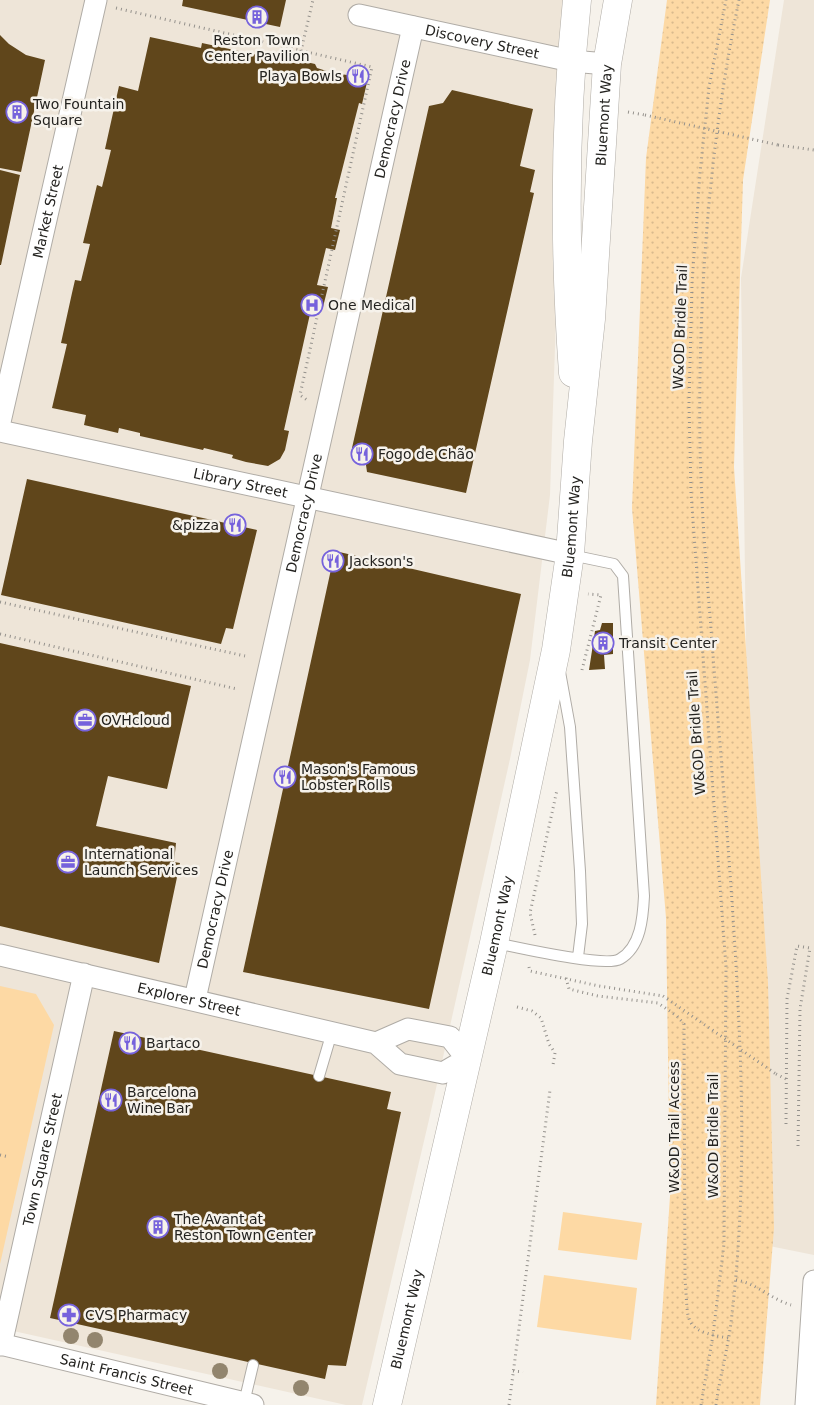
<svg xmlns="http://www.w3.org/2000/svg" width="814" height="1405" font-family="'DejaVu Sans',sans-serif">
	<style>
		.built { fill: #eee5d8 }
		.grass { fill: url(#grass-dots) }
		.green { fill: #fdd9a4 }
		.building { fill: #60461b }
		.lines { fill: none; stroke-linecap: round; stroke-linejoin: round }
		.lane-casing { stroke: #b0aca6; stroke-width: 12 }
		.street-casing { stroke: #b0aca6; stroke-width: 23 }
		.secondary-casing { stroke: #b0aca6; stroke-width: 29 }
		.path { stroke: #94918c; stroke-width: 3; stroke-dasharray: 1 4; stroke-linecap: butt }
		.lane { stroke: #fff; stroke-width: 10 }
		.street { stroke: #fff; stroke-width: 21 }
		.secondary { stroke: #fff; stroke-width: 28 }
		.path-bridge { stroke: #94918c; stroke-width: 3; stroke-dasharray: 1 4; stroke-linecap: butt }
		.tree { fill: #92856e }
		.labels { text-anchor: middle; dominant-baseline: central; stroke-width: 5; stroke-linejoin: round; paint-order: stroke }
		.poi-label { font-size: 14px; fill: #242320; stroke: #f6f2eb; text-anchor: start }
		.street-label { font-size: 14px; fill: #242320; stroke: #f6f2eb }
	</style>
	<defs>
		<pattern id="grass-dots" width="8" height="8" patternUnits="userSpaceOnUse" patternTransform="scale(1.25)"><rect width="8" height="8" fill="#fdd9a4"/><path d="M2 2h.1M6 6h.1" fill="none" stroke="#d9ba8d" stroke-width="1.8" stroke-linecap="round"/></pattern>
	</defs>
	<rect width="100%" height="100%" fill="#f6f2eb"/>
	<!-- built -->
	<path class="built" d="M0 0H563L552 236 556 317 550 495 530 660 510 759 428 1124 362 1405H346L0 1328Z
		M784 0H814V1255L754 1243 741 278Z"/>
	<!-- grass -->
	<path class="grass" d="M667 0H770L743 180 734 467 768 983 774 1228 760 1405H656L670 1196 666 918 632 508 646 158Z"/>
	<!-- green -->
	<path class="green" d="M0 986 36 994 54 1025 0 1264Z
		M563 1212 642 1223 637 1260 558 1250Z
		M544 1275 637 1288 631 1340 537 1327Z"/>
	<!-- building -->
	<path class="building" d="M183 0H286L280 27 182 6Z
		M0 35 9 44 26 55 45 60 21 172 0 168Z
		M150 37 201 48 202 43 299 64 302 61 315 64 317 68 333 73 368 78 362 104 359 103 335 198H337L331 228 340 230 335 250 326 248 317 285 328 287 323 307 312 305 284 430 289 431 285 450 280 459 268 466 246 462 232 458 233 455 204 448 203 450 140 436V433L119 428 118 433 84 425 86 415 52 408 67 344 61 343 72 293 75 280 81 281 90 244 83 243 97 185 102 187 111 150 105 149 119 86 138 91Z
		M452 90 533 109 520 166 535 170 530 192 534 193 466 493 367 472 365 458 358 450 352 448 429 106 443 103Z
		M0 170 20 175 1 265H0Z
		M27 479 257 530 233 629 226 628 221 644 1 595Z
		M335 551 521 594 429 1009 243 972Z
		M602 623H613V654L604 655 605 669 589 670 595 631 600 630Z
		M0 643 191 686 167 789 108 776 96 826 176 843 174 862 180 863 159 963 0 926Z
		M114 1031 391 1092 387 1109 401 1112 346 1366 328 1365 325 1379 50 1318Z"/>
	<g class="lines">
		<!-- lane casing -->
		<g class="lane-casing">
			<path id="lane" d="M560 672 570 727 580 871 582 924 578 957
				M495 943C516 947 605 968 620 959 641 947 643 917 644 896L623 576 614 564 571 555
				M319 1076 332 1032
				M244 1403 253 1365"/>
		</g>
		<!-- street casing -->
		<g class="street-casing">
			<g id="street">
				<path id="s1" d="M359 15 571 61 607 64"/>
				<path id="s2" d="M0 422 96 0"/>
				<path id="s3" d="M0 431 570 554"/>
				<path id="s4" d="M0 955 376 1043 400 1064 443 1073 467 1059 450 1037 408 1029 376 1043"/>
				<path id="s5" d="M195 999 413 27"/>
				<path id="s6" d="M0 1344 253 1405"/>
				<path id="s7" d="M1 1345 84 974"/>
				<path d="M806 1405 814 1281"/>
			</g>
		</g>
		<!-- secondary casing -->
		<g class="secondary-casing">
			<g id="secondary">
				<path d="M573 373C564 249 564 124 577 0"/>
				<path id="s8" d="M387 1405 494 943 556 650 570 554 578 441 591 319 607 64 618 0"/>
			</g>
		</g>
		<!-- path -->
		<path class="path" d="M116 8 372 67 300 395 307 400
			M301 51 313 0
			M628 112 645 115
			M778 145 814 150
			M0 602 245 656
			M0 634 237 689
			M582 670 601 595 588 594
			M535 935 530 913 557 790
			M529 967 530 971 599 986 663 996
			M566 978 569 989 598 996 658 1003 677 1016 684 1024 685 1280C689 1322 681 1330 728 1338
			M517 1007 532 1011 541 1018 549 1044 555 1053 553 1065
			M776 1074 786 1079
			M786 1124 787 999 797 946 810 948 800 1009 798 1146
			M0 1155 9 1157
			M736 1280C756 1283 771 1299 791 1305
			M513 1371 523 1372
			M509 1405 550 1090
			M701 1405 713 1335 724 1244 726 967 691 493 689 404 692 283 700 173 709 87 726 0
			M716 1405C720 1375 729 1345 732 1314 741 1237 743 1158 741 1081 737 934 723 788 712 642 707 576 701 510 700 444 698 296 709 145 739 0"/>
		<!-- lane -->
		<use href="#lane" class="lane"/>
		<!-- street -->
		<use href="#street" class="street"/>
		<!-- secondary -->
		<use href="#secondary" class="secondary"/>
		<!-- path-bridge -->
		<path class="path-bridge" d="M645 115 778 145
			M663 996 776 1074"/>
	</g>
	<!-- trees -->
	<g class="tree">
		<circle cx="71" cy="1336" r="8"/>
		<circle cx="95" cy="1340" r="8"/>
		<circle cx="220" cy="1371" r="8"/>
		<circle cx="301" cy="1388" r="8"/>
	</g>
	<!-- icons -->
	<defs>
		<g id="building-ring" transform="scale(1.125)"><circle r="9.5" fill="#f6f2eb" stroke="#7662dc" stroke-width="1.5"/><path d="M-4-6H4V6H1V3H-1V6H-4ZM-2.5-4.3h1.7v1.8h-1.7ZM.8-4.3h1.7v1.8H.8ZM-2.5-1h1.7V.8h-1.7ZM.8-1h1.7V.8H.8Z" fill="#7662dc"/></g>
		<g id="restaurant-ring" transform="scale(1.125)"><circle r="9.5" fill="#f6f2eb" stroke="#7662dc" stroke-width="1.5"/><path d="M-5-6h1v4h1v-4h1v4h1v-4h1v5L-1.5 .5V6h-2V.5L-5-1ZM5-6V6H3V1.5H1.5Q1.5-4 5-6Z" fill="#7662dc"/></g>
		<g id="hospital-ring" transform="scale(1.125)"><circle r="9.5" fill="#f6f2eb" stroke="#7662dc" stroke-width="1.5"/><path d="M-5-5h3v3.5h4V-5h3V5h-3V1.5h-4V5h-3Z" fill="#7662dc"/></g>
		<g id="office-ring" transform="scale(1.125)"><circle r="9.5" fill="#f6f2eb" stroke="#7662dc" stroke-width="1.5"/><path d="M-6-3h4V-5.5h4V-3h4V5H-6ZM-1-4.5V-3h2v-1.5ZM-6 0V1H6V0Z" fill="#7662dc"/></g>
		<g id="pharmacy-ring" transform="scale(1.125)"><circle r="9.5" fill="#f6f2eb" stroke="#7662dc" stroke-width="1.5"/><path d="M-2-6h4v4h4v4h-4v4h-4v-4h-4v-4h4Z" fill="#7662dc"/></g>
	</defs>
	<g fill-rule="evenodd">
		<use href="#building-ring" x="257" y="17"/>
		<use href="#restaurant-ring" x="358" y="76"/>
		<use href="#building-ring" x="17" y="112"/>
		<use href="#hospital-ring" x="312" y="305"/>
		<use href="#restaurant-ring" x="362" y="454"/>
		<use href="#restaurant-ring" x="235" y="525"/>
		<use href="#restaurant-ring" x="333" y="561"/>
		<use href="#building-ring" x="603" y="643"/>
		<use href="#office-ring" x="85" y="720"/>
		<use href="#restaurant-ring" x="285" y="777"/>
		<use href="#office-ring" x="68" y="862"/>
		<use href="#restaurant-ring" x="130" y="1043"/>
		<use href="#restaurant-ring" x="111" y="1100"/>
		<use href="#building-ring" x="158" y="1227"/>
		<use href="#pharmacy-ring" x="69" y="1315"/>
	</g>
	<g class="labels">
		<!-- poi labels -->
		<g class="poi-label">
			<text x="257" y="40" text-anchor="middle">Reston Town<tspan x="257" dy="16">Center Pavilion</tspan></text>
			<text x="342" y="76" text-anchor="end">Playa Bowls</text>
			<text x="33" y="104">Two Fountain<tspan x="33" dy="16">Square</tspan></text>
			<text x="328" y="305">One Medical</text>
			<text x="378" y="454">Fogo de Chão</text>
			<text x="219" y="525" text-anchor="end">&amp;pizza</text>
			<text x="349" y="561">Jackson's</text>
			<text x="619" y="643">Transit Center</text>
			<text x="101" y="720">OVHcloud</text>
			<text x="301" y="769">Mason's Famous<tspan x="301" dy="16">Lobster Rolls</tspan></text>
			<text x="84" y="854">International<tspan x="84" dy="16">Launch Services</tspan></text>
			<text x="146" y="1043">Bartaco</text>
			<text x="127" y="1092">Barcelona<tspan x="127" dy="16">Wine Bar</tspan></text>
			<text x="174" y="1219">The Avant at<tspan x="174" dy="16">Reston Town Center</tspan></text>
			<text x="85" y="1315">CVS Pharmacy</text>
		</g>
		<!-- street labels -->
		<g class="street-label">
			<text stroke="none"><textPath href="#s1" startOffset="126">Discovery Street</textPath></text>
			<text stroke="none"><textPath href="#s8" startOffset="1311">Bluemont Way</textPath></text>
			<text stroke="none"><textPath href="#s5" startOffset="902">Democracy Drive</textPath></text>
			<text stroke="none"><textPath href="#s2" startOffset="216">Market Street</textPath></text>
			<text transform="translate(680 327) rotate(-88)">W&amp;OD Bridle Trail</text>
			<text stroke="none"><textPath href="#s3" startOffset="246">Library Street</textPath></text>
			<text stroke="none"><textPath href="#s5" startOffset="498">Democracy Drive</textPath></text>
			<text stroke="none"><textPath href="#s8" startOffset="898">Bluemont Way</textPath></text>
			<text transform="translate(696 733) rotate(-94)">W&amp;OD Bridle Trail</text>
			<text stroke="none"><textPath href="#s5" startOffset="92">Democracy Drive</textPath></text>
			<text stroke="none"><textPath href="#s8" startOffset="492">Bluemont Way</textPath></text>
			<text stroke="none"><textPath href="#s4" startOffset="194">Explorer Street</textPath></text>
			<text transform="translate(674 1127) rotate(-90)">W&amp;OD Trail Access</text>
			<text transform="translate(713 1136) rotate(-90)">W&amp;OD Bridle Trail</text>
			<text stroke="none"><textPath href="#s7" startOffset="190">Town Square Street</textPath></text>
			<text stroke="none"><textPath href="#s8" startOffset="88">Bluemont Way</textPath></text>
			<text stroke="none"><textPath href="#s6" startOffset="130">Saint Francis Street</textPath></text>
		</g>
	</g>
</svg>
